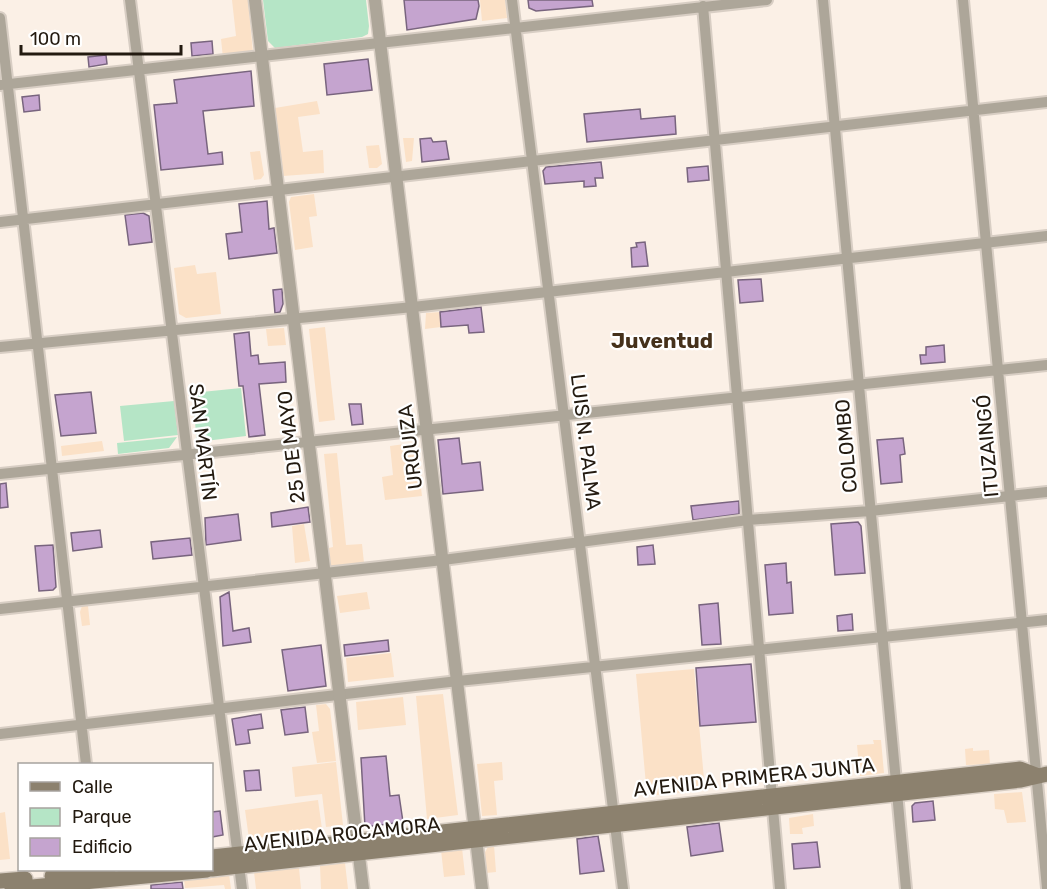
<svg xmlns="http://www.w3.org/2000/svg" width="1047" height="889" font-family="Rubik,sans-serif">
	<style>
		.built { fill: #fbe1c7 }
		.green { fill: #b5e5c6 }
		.building { fill: #c5a4cf; stroke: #78647e; stroke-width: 1.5 }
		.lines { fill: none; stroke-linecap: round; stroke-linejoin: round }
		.minor-casing { stroke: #d8cec4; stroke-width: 14 }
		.tertiary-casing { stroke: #d8cec4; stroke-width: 15 }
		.secondary-casing { stroke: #d8cec4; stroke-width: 18 }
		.minor { stroke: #ada699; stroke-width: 10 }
		.tertiary { stroke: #ada699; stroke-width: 12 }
		.secondary { stroke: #8c816e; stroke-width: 15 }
		.labels { text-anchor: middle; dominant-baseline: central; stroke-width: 4.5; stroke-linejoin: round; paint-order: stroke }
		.street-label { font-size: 20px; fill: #231a10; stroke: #fff }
		.neighbourhood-label { font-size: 21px; font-weight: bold; fill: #45311b; stroke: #fff }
	</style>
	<rect width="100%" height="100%" fill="#fbf0e6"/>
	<!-- built -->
	<path class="built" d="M232 0H248L253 53 223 58 221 39 236 36Z
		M480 0H505L507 18 482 21Z
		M317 101 320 114 298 117 303 152 323 150 324 173 283 176 275 108Z
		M403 138H414L412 161 406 162Z
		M379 145 382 164 377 168H369L366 146Z
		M260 151 264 175 261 179 254 180 250 152Z
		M314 194 317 216 309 217 313 247 295 250 289 202 291 197Z
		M195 265 197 274 216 272 221 314 186 318 179 314 174 268Z
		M440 312 441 327 425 329 426 313Z
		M325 327 335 420 319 422 309 329Z
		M284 328 286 345 268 346 266 329Z
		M102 441 104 451 62 456 61 446Z
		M412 443 416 447 422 496 385 500 382 477 393 475 390 446Z
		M337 453 346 545 362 544 364 563 331 567 329 548 333 547 324 454Z
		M304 524 310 561 295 563 292 526Z
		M367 592 370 609 340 613 337 596Z
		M82 606H88L90 625 82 626 80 612Z
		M391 653 394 677 348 682 346 658Z
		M694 669 705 790 647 796 636 674Z
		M443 694 458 815 427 819 416 696Z
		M403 697 406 725 358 730 356 702Z
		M326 704 330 709 336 761 317 763 312 732 319 731 316 705Z
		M873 740H881L884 773 860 776 857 745 874 744Z
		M973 748V751L989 750 990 764 966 765 965 749Z
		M336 762 343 825 326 827 322 794 295 797 292 767Z
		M502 762 503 780 494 781 497 815 482 816 477 764Z
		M1022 792 1026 822 1007 823 1004 810 995 809 994 794Z
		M318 800 322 829 249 839 245 810Z
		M5 812 10 859 0 860V813Z
		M813 814 814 826 802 828 803 834H790L789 818Z
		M489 845H494L496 872 486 873 484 854Z
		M462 848 465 875 444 877 441 850Z
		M345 863 348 889H321L320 866Z
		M299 868 301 889H256L254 872Z
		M229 874 231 889H225L224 885 185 888 184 879Z"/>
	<!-- green -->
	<path class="green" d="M263 0H366L369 26 368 34 362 37 275 48 268 41Z
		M241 388 246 436 197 442 192 393Z
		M174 401 178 435 124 441 120 406Z
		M177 437 169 448 118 454 117 443Z"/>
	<!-- building -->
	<path class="building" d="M404 0H478L479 6 476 19 407 30Z
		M528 0H592L593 6 536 11 529 8Z
		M212 41 213 54 192 56 191 43Z
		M106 55 107 64 89 67 88 57Z
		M368 59 372 90 327 95 324 64Z
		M251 71 254 106 203 111 208 154 222 152 223 164 161 170 154 105 177 103 174 80Z
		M39 95 40 110 24 112 22 97Z
		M640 109 641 119 675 116 676 134 587 142 584 114Z
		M431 138 433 142 446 141 449 159 422 162 420 139Z
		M601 162 603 178H595L596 186 584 187V181L545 184 543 171 546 167Z
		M708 166 709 180 688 182 687 168Z
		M267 201 269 229 274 228 277 253 229 259 226 234 242 232 239 204Z
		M143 213 149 216 152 242 129 245 125 215Z
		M645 242 648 266 632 267 631 248 637 247 636 243Z
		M761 279 763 301 740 303 738 280Z
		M282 289 283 304 280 312 275 313 273 290Z
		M481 307 484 332 469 333 468 325 441 327 440 312Z
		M249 332 251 356 258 355 259 364 285 362 286 382 259 384 265 435 249 437 243 386H239L234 334Z
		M944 345 945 362 921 364 920 355H926V347Z
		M91 392 96 433 61 436 55 395Z
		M349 404H361L363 424 352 425Z
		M459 438 462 464 480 462 483 490 443 494 438 440Z
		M903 438 905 454 900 455 902 482 881 484 877 440Z
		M6 483 8 507 0 508V484Z
		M739 501V514L693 520 691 506Z
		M308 507 310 522 272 527 271 513Z
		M238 514 241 540 206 545 205 518Z
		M858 522 861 526 865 573 835 575 831 524Z
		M100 530 102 547 73 551 71 533Z
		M190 538 192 555 153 559 151 542Z
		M53 545 56 587 53 590 39 591 35 546Z
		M653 545 655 564 638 565 637 547Z
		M786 563 787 583 791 582 793 613 769 615 765 565Z
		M229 592 233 631 249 628 251 642 223 646 220 597Z
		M718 603 721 644 702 645 699 605Z
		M852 614 853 630 838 631 837 616Z
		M388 640 389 651 345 656 344 645Z
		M321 645 326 686 288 691 282 650Z
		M751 664 756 722 700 726 696 668Z
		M305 707 308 732 285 735 281 710Z
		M261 714 263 728 248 730 250 743 236 745 232 719Z
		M386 756 390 796 399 795 403 822 365 827 361 758Z
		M259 770 261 790 246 791 244 771Z
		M933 801 935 820 913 822 912 806 915 803Z
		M220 811 223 835 212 837V812Z
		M719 823 723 851 691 856 687 827Z
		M598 836 604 871 580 874 577 839Z
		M817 842 820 867 794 869 792 844Z
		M182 882 183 889H151V885Z"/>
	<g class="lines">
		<!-- minor casing -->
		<g class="minor-casing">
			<path id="minor" d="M130 0 242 889
				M512 0 623 889
				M823 0 906 889
				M963 0 1047 888
				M703 6 780 889
				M0 18 86 764
				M0 85 767 0
				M0 222 1047 102
				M0 347 413 307 1047 236
				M0 474 1047 365
				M0 609 443 560 748 520 870 511 1047 492
				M0 734 458 681 1047 620"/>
		</g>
		<!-- tertiary casing -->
		<g class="tertiary-casing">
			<path id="tertiary" d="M255 0 363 889
				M375 0 482 889"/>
		</g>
		<!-- secondary casing -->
		<g class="secondary-casing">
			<path id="secondary" d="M212 857 1020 769 1036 775
				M212 869 1021 780 1047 774
				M52 876 108 870
				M0 881 25 879
				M12 889 207 870"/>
		</g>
		<!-- minor -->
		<use href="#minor" class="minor"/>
		<!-- tertiary -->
		<use href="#tertiary" class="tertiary"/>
		<!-- secondary -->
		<use href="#secondary" class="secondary"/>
	</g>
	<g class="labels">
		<!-- street labels -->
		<g class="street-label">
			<text transform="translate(203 442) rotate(83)">SAN MARTÍN</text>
			<text transform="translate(586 442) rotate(83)">LUIS N. PALMA</text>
			<text transform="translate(846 446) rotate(-95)">COLOMBO</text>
			<text transform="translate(987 446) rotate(-95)">ITUZAINGÓ</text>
			<text transform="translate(291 447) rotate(-97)">25 DE MAYO</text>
			<text transform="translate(410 447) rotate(-97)">URQUIZA</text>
			<text transform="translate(754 777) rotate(-6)">AVENIDA PRIMERA JUNTA</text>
			<text transform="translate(342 834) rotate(-6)">AVENIDA ROCAMORA</text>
		</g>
		<!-- neighbourhood labels -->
		<g class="neighbourhood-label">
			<text x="662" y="340">Juventud</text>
		</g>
	</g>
	<!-- legend -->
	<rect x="18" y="763" width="195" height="108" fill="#ffffff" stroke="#a7a39f" stroke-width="1.5"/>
	<rect x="30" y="782" width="30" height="9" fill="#8c816e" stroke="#a7a39f" stroke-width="1.5"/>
	<text x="72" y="793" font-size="18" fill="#231a10">Calle</text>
	<rect x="30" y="808" width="30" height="18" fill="#b5e5c6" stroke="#a7a39f" stroke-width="1.5"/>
	<text x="72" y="823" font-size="18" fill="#231a10">Parque</text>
	<rect x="30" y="838" width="30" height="18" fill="#c5a4cf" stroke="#a7a39f" stroke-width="1.5"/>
	<text x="72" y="853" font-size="18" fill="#231a10">Edificio</text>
	<!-- scale -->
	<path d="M21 45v9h160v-9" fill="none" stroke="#231a10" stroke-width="3"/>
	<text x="30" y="45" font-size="18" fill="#231a10" stroke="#ffffff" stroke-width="4.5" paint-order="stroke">100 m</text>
</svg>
